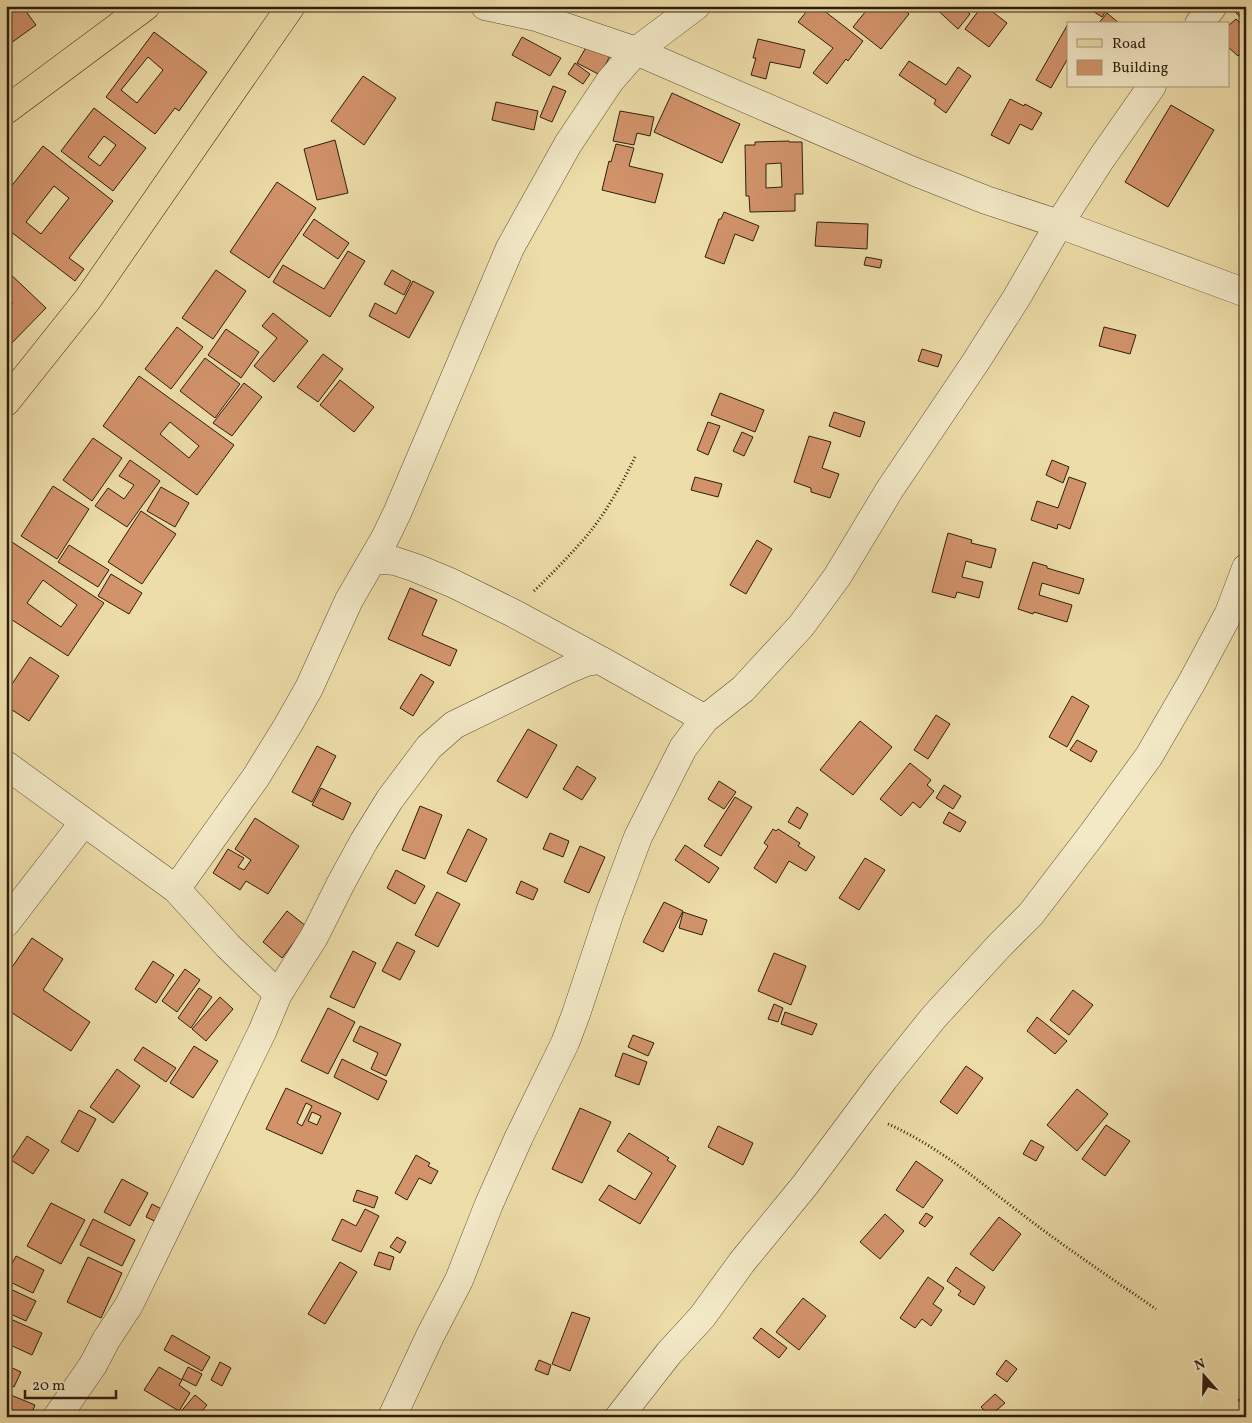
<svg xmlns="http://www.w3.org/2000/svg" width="1252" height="1423" font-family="Vollkorn,serif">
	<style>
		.building { fill: #d2936b; stroke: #2e1d0c; fill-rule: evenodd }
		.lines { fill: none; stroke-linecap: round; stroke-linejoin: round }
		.minor-casing { stroke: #5e4d33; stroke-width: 29 }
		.major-casing { stroke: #2e1d0c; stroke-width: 29 }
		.path { stroke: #2e1d0c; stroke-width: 3; stroke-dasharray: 1 2.5; stroke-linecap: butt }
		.minor { stroke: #f3e9c7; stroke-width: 28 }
		.major { stroke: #eddda9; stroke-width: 28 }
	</style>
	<rect width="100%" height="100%" fill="#eddda9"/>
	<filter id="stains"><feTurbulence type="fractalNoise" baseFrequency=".004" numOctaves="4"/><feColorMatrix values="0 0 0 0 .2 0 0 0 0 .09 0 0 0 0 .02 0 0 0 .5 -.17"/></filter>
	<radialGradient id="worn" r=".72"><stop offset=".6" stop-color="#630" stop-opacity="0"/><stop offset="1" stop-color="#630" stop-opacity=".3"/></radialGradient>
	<!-- building -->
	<path class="building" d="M6 6H22L36 25 11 43 6 35Z
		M811 6H818L863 41 848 61 846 59 827 84 813 73 833 48 798 22Z
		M870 6H900L909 14 881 49 853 27Z
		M933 6H961L970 14 958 29Z
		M982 6H985L1007 23 989 47 965 29Z
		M1090 6H1109L1102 17 1088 8Z
		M1243 6H1246V22L1236 13Z
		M1107 13 1120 24H1098Z
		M1236 19 1246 29V48L1238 56 1228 47V26Z
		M1068 24V58L1051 88 1036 80Z
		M154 32 207 72 179 111 175 108 155 134 106 97ZM148 57 163 70 137 103 121 90Z
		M522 37 561 58 550 76 512 55Z
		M758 39 805 50 800 68 770 62 766 79 751 75 756 58H753Z
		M588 44 610 56 600 75 577 63Z
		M909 61 946 85 958 67 971 76 946 113 934 104 936 100 899 75Z
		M575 63 590 74 583 84 568 74Z
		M363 76 396 98 364 145 331 121Z
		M553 86 566 91 552 122 540 117Z
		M672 93 740 124 722 163 654 132Z
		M1010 99 1024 106 1025 104 1042 113 1032 130 1020 124 1009 144 991 135Z
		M496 102 538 111 534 130 492 120Z
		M1171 105 1214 130 1168 207 1125 182Z
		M94 108 146 148 113 191 61 151ZM104 136 116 145 100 166 88 157Z
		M620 111 654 117 650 136 637 133 634 145 613 141Z
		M335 140 348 193 317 200 304 149Z
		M789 141V142H802L803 194H795V211L750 212 749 196H746L745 145H755V142ZM781 163 782 187 766 188V164Z
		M616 144 634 148 629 166 663 174 655 203 602 190 609 161 611 162Z
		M43 146 113 201 69 258 84 269 75 281 6 228V193ZM54 186 69 198 41 234 26 222Z
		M1246 146V159L1240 155Z
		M277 182 316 208 269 278 230 252Z
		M724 212 759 226 753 241 735 234 724 264 705 257 719 219H721Z
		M314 219 349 243 338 259 303 235Z
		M817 222 868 224 867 249 815 246Z
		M348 251 365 261 330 317 273 282 283 265 324 289Z
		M866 257 882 260 880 268 864 265Z
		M6 270 46 308 6 349V310L13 303 6 297Z
		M216 270 246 291 213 339 182 318Z
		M392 270 411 281 404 295 384 284Z
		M413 281 434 292 409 338 369 316 375 303 396 314Z
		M273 313 308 341 274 382 254 366 277 338 262 326Z
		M177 327 203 347 171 389 145 369Z
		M1104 327 1136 335 1130 354 1099 346Z
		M226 329 259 352 241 378 208 355Z
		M922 349 942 355 938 367 918 361Z
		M323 354 343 369 318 402 297 387Z
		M205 358 240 384 215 418 180 391Z
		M139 376 234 445 197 495 103 426ZM170 422 199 446 189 458 160 434Z
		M340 380 374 407 354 432 320 405Z
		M244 383 262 397 232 436 213 423Z
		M720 393 764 410 755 432 711 415Z
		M834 412 865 422 860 437 829 426Z
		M708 422 720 426 708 455 697 450Z
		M742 432 753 437 744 456 733 451Z
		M809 436 831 442 822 468 839 474 830 498 811 492V488L794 482Z
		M93 438 122 458 92 501 63 480Z
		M130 460 160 481 127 527 95 506 108 488 124 499 134 485 119 476Z
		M1052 460 1069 467 1063 483 1046 475Z
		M695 477 722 484 718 497 691 490Z
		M1069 477 1086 483 1070 529 1058 524 1057 529 1031 520 1037 501 1058 508Z
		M53 486 89 509 57 559 21 536Z
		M161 487 189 503 175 527 147 511Z
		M141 511 176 534 142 584 108 562Z
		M948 533 972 540 971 543 996 549 991 568 966 561 962 577 983 582 979 598 957 592 955 598 932 592Z
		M757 540 772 549 746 594 730 585Z
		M12 542 104 603 68 656 6 616V550ZM43 580 77 605 61 627 27 603Z
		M69 545 109 570 98 587 58 562Z
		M1033 562 1047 566V568L1084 579 1079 594 1042 583 1039 595 1072 605 1067 622 1034 612 1033 614 1018 609Z
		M111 574 142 593 129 614 98 596Z
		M410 588 437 600 422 635 457 650 450 666 388 639Z
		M30 657 59 676 29 721 6 706V693Z
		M421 674 434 682 413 716 400 708Z
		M1072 696 1089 706 1067 747 1049 737Z
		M936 715 950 724 928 759 914 750Z
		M860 721 892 747 853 795 820 770Z
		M528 729 557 745 527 798 497 781Z
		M1077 740 1097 751 1091 762 1070 750Z
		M317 746 336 756 312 802 292 792Z
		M910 763 931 780 927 785 934 791 920 808 913 802 901 816 880 799Z
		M577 766 596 778 582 800 563 789Z
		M719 781 736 792 724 809 708 799Z
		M944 785 961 796 953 809 936 798Z
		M321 788 351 803 343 820 312 805Z
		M735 797 752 807 721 856 704 846Z
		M420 806 442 815 425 859 402 850Z
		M797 807 808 814 800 829 788 822Z
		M949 812 966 822 960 832 943 823Z
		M255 818 299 846 268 894 246 881 240 890 213 873 228 849 244 858 238 867 244 870 251 860 235 849Z
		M468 829 487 839 466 882 447 873Z
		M773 829 776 831 778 829 800 843 798 846 815 857 806 871 789 861 776 883 754 868 768 846 764 843Z
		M550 833 569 841 563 857 543 849Z
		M685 845 719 868 709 883 675 860Z
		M580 846 605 857 589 893 564 882Z
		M865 858 885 870 859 910 839 898Z
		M396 870 425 886 415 904 387 888Z
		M521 881 538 889 533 900 516 893Z
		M437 892 460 904 438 947 415 935Z
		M664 902 683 911 663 952 643 942Z
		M287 911 306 926 282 958 263 942Z
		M683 912 707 920 702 935 679 928Z
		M32 938 63 959 43 990 90 1022 71 1051 6 1009V976Z
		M397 942 415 951 400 980 382 971Z
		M353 951 376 963 354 1008 330 997Z
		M774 953 806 966 791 1005 758 991Z
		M153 961 174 975 156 1003 135 989Z
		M185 969 200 980 177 1012 162 1001Z
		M199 988 212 997 191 1028 178 1018Z
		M1073 990 1093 1005 1069 1035 1050 1020Z
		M220 997 233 1009 206 1041 192 1029Z
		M774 1004 783 1008 778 1022 768 1019Z
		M328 1008 355 1022 328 1074 301 1061Z
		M785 1012 817 1024 812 1035 781 1024Z
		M1037 1017 1067 1041 1055 1054 1027 1031Z
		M360 1026 401 1044 386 1076 371 1069 378 1053 353 1041Z
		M633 1035 654 1043 648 1056 628 1047Z
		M194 1046 218 1061 193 1098 170 1083Z
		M143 1047 176 1068 166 1082 134 1060Z
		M623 1053 647 1062 639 1085 615 1076Z
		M342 1059 387 1081 378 1100 334 1077Z
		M966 1066 983 1078 957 1114 940 1102Z
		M117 1069 140 1086 113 1123 90 1107Z
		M286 1088 341 1113 322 1154 266 1129ZM306 1103 312 1106 302 1126 297 1123ZM312 1112 321 1116 317 1125 308 1121Z
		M1077 1089 1108 1114 1077 1151 1047 1125Z
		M580 1108 611 1122 582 1183 552 1169Z
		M79 1110 96 1119 78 1152 61 1142Z
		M1106 1125 1130 1141 1105 1176 1082 1159Z
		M718 1126 753 1143 743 1165 708 1147Z
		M629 1133 669 1158 667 1160 676 1166 640 1224 599 1200 609 1185 635 1200 652 1173 617 1151Z
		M27 1136 49 1150 33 1174 11 1160Z
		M1031 1140 1044 1147 1036 1161 1023 1154Z
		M416 1155 430 1163 428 1166 438 1171 431 1184 419 1178 407 1200 395 1193Z
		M916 1161 943 1180 923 1208 896 1190Z
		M122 1179 148 1193 130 1226 104 1212Z
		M357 1190 378 1197 374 1208 353 1201Z
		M51 1203 85 1220 61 1264 27 1246Z
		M152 1204 169 1213 163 1225 146 1217Z
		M365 1209 379 1216 361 1252 332 1240 342 1219 356 1226Z
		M926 1213 933 1217 925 1227 919 1223Z
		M885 1214 904 1231 880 1259 860 1242Z
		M999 1217 1021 1234 993 1271 970 1254Z
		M93 1219 135 1240 122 1266 80 1245Z
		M397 1237 406 1242 400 1253 390 1247Z
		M379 1252 394 1257 390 1270 374 1265Z
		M16 1256 44 1270 33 1293 6 1280V1275Z
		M88 1257 122 1273 101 1318 67 1302Z
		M340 1262 357 1272 325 1324 308 1314Z
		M956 1267 985 1287 974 1305 958 1295 961 1291 947 1281Z
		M928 1277 944 1288 933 1304 942 1310 931 1326 922 1319 915 1328 900 1318Z
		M6 1287 36 1301 26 1321 6 1312Z
		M803 1298 826 1316 799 1350 776 1332Z
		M572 1312 590 1318 570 1371 552 1364Z
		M6 1317 42 1333 32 1355 6 1343Z
		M761 1328 787 1348 779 1358 753 1338Z
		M172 1335 210 1357 202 1371 164 1350Z
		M539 1360 551 1365 548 1375 535 1370Z
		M1006 1360 1017 1369 1007 1382 996 1374Z
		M220 1362 231 1368 222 1386 211 1380Z
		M6 1365 21 1372 14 1387 6 1383Z
		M159 1367 182 1380 179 1385 190 1393 179 1411 144 1390Z
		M188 1367 202 1374 196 1386 182 1379Z
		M6 1393 35 1405 30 1417H6Z
		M995 1394 1005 1403 990 1416 981 1407Z
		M1246 1394V1408L1238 1400Z
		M195 1395 207 1405 197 1417H180L178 1415Z"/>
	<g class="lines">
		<!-- minor casing -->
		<g class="minor-casing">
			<path id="minor" d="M485 6 536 17 636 51 913 171 986 200 1059 224 1246 293
				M1199 24 1213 6
				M373 559 395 561 416 568 452 583 513 613 600 660
				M6 765 176 889 228 946 278 994
				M176 889 256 777 288 725 309 688 349 600 385 538 398 511 510 248 568 144 610 81 636 51 696 6
				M6 923 84 822
				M57 1417 93 1365 106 1340 129 1305 262 1032 278 994 314 937 341 883 364 841 390 799 429 747 454 725 569 669 586 662 600 660 705 719
				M392 1417 430 1336 459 1280 489 1204 519 1137 565 1043 576 1014 610 912 638 837 683 748 705 719 743 689 801 626 837 577 890 489 975 363 1017 297 1059 224 1101 159 1152 86
				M619 1417 669 1353 702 1317 742 1262 805 1185 884 1079 934 1017 1000 945 1031 914 1093 833 1149 756 1192 682 1229 613 1246 568"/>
		</g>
		<!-- major casing -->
		<g class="major-casing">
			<path id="major" d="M6 110 146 6
				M6 402 88 299 291 6"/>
		</g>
		<!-- path -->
		<path class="path" d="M534 591C552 574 569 556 585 538 606 513 622 484 636 455
			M888 1124C937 1146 972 1176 1014 1208 1060 1244 1108 1276 1156 1309"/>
		<!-- minor -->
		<use href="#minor" class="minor"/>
		<!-- major -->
		<use href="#major" class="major"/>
	</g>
	<!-- margin -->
	<rect width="1252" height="1423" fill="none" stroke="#eddda9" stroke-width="25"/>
	<rect x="8" y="8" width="1237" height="1408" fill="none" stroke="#2e1d0c" stroke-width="2.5"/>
	<rect x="12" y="12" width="1227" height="1398" fill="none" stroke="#2e1d0c"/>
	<!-- legend -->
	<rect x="1067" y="22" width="162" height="65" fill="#f3e9c7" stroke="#a4977c"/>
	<rect x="1077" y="39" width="25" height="8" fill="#eddda9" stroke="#a4977c"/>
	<text x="1112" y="48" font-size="15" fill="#2e1d0c">Road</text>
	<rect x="1077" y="60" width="25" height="15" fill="#d2936b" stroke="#a4977c"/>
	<text x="1112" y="72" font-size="15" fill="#2e1d0c">Building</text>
	<!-- north arrow -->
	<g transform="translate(1204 1376) rotate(340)" stroke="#f3e9c7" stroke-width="4" paint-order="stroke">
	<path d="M0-4L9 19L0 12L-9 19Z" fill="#2e1d0c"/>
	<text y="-8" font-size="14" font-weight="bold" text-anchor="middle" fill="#2e1d0c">N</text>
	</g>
	<!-- scale -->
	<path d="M25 1390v8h91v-8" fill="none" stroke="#2e1d0c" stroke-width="2.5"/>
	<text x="32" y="1390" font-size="15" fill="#2e1d0c" stroke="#f3e9c7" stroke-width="4" paint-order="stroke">20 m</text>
	<rect width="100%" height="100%" filter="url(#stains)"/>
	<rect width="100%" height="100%" fill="url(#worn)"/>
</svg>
